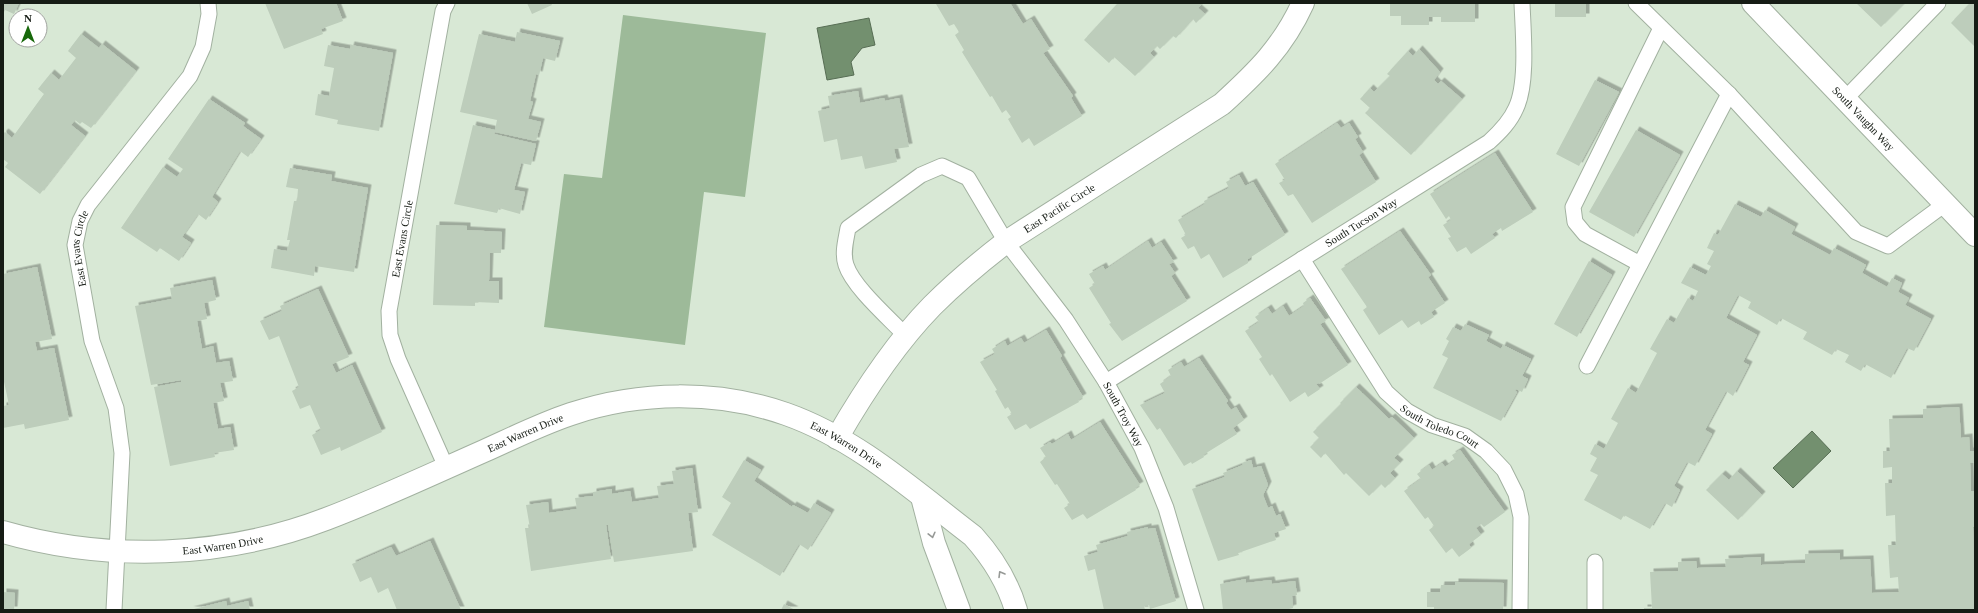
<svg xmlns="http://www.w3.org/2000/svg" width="1978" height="613" font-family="'Times New Roman',serif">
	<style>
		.green { fill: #9dba99 }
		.water { fill: #73906f; stroke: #576d54 }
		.building { fill: #bdcdbb; filter: url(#shadow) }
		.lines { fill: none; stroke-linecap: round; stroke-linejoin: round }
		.lane-casing { stroke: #a2b1a0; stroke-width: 17 }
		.street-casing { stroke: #a2b1a0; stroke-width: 24 }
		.lane { stroke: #fff; stroke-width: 15 }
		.street { stroke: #fff; stroke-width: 22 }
		.oneway { stroke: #969996 }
		.labels { text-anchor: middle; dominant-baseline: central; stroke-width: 3; stroke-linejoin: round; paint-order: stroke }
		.street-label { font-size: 11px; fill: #161c15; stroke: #fff }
	</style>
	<defs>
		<filter id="shadow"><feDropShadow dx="3.5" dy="-3.5" stdDeviation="0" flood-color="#0004"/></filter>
	</defs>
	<rect width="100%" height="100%" fill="#d8e8d5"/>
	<!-- green -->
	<path class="green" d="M623 15 766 33 745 197 704 192 685 345 544 327 564 174 602 178Z"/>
	<!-- water -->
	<path class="water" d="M869 18 875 45 862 48 851 62 854 75 827 80 817 28Z
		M1812 431 1831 451 1793 488 1773 468Z"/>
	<!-- building -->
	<path class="building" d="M3 3H19L14 14 5 10 3 14Z
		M265 3H336L343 21 321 29 323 34 284 49Z
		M527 3H551L552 5 532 14Z
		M938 3H1010L1023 24 1031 19 1050 49 1043 53 1073 96 1071 98 1082 116 1034 146 1029 138 1022 143 1008 119 1011 117 1006 110 1002 113 992 96 990 97 962 52 964 50 955 35 959 32 954 24 949 26 936 4Z
		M1118 3H1203L1198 8 1205 14 1196 23 1193 19 1176 38 1173 36 1160 49 1157 46 1150 53 1154 57 1135 76 1114 57 1109 63 1084 40Z
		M1390 3H1475V22H1441V17H1429V25H1401V16H1390Z
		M1555 3H1586V17H1555Z
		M1856 3H1903L1904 4 1881 27Z
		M1970 3H1975V47L1951 23Z
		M517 32 560 41 555 61 543 58 539 75 536 74 530 101 533 102 528 119 541 122 536 141 495 132 494 134 536 144 531 165 521 163 514 190 525 192 520 214 499 208 497 213 454 204 473 125 495 130 497 120 460 112 479 34 515 42Z
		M81 34 99 48 102 44 136 71 91 128 82 122 80 124 75 120 71 125 85 136 40 194 5 167 8 163 3 159V134L5 132 12 138 44 94 38 89 51 73 59 80 76 58 68 51Z
		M328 45 350 49 351 45 393 53 379 131 337 124 338 120 315 115 318 94 329 96 334 68 324 66Z
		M1419 49 1440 72 1434 80 1438 84 1441 81 1462 99 1411 155 1365 113 1370 108 1360 99 1370 88 1374 92 1390 76 1387 74 1408 51 1413 56Z
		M1595 80 1619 92 1579 166 1556 154Z
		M858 91 860 103 884 98 885 101 899 98 909 147 894 149 897 162 865 169 862 156 841 160 837 139 824 142 818 111 830 108 828 96Z
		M209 99 245 123 243 126 261 139 248 157 240 151 212 197 218 202 206 220 198 214 182 237 191 243 179 261 160 248 157 252 121 228 163 167 177 177 183 169 168 159Z
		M1337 123 1341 128 1349 123 1358 137 1355 139 1363 152 1359 155 1376 182 1312 223 1293 194 1288 196 1279 183 1285 180 1275 164Z
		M1636 130 1680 155 1634 237 1589 212Z
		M1495 153 1533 212 1502 231 1501 228 1492 234 1495 238 1471 254 1466 247 1457 252 1448 238 1451 237 1443 225 1451 220 1449 216 1446 219 1430 194Z
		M290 168 332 175 331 181 368 188 354 272 315 266 314 276 271 268 274 249 287 251 290 240H287L294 201H297L298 189 286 187Z
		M1239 175 1245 186 1253 182 1285 235 1248 259V263L1223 278 1209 254 1201 259 1194 246 1188 249 1181 238 1186 235 1178 220 1205 204 1204 201 1229 188 1226 182Z
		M1735 204 1761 217 1765 210 1795 227 1791 234 1830 255 1834 248 1866 265 1862 273 1887 287 1892 278 1902 283 1898 292 1909 298 1905 305 1931 319 1914 351 1907 348 1891 378 1865 364 1861 371 1845 362 1849 355 1836 349 1832 355 1803 339 1807 332 1781 318 1777 325 1748 308 1751 302 1738 295 1726 318 1757 335 1743 362 1749 365 1733 396 1726 391 1705 430 1712 434 1695 466 1687 462 1674 486 1680 490 1672 507 1665 503 1650 529 1624 515 1621 520 1584 500 1598 475 1590 471 1597 458 1590 454 1595 444 1604 449 1618 423 1611 419 1628 388 1636 393 1657 353 1650 349 1667 319 1674 323 1688 298 1693 301 1698 291 1681 283 1690 267 1706 275 1711 266 1707 264 1714 251 1707 248 1714 233 1718 235Z
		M436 225 467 226V230L502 232 501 253H490L489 281H499V303L475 302V306L433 305Z
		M1400 231 1431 275 1428 277 1445 303 1431 312 1434 317 1421 325 1419 321 1408 328 1402 320 1379 335 1363 310 1367 307 1341 269Z
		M1148 241 1152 248 1161 242 1174 262 1169 264 1175 273 1171 276 1187 301 1122 341 1109 324 1111 323 1089 288 1095 284 1089 274 1103 266 1105 270Z
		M1589 261 1612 275 1577 337 1554 324Z
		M37 267 52 339 35 342 37 351 54 348 69 420 25 429 24 424 3 428V406L9 405 3 377V274Z
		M212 280 216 300 204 303 207 319 197 321 202 349 213 346 216 363 229 361 233 381 220 383 224 401 213 403 218 429 230 427 234 450 214 453 215 457 170 466 154 387 181 382V380L151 385 135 306 172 299 170 288Z
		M318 289 349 357 332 364 336 373 352 365 382 432 341 451 340 447 321 455 312 435 321 430 310 405 300 409 292 391 299 387 279 336 269 340 260 321 282 311 280 306Z
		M1310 298 1326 321 1320 324 1348 365 1319 384V383L1316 384 1320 389 1308 397 1305 392 1290 402 1272 374 1270 376 1259 359 1262 357 1245 331 1259 322 1255 317 1268 308 1272 314 1283 306 1289 316 1304 306 1303 303Z
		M1465 324 1489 335 1486 341 1501 349 1503 345 1531 359 1522 376 1528 379 1522 392 1516 389 1515 391 1517 392 1501 421 1433 388 1448 358 1442 355 1449 341 1446 339 1453 327 1461 331Z
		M1046 330 1062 356 1060 358 1083 397 1078 400 1079 402 1030 429 1026 424 1015 430 1007 417 1012 414 1008 407 1005 409 995 391 997 390 980 362 995 354 992 349 1005 341 1007 346 1021 338 1024 343Z
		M1199 358 1228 401 1226 403 1231 410 1236 407 1244 420 1233 428 1237 434 1203 455 1204 457 1192 464 1191 462 1184 466 1160 428 1157 430 1140 405 1165 393 1160 384 1171 376 1168 370 1181 362 1184 367Z
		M1356 387 1389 419 1392 417 1414 438 1394 458 1400 463 1390 473 1395 478 1385 488 1381 484 1369 496 1346 473 1344 475 1325 453 1321 458 1310 447 1319 438 1313 432 1341 404 1340 403Z
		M1959 407 1961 438 1969 437 1970 451H1975V462L1970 463 1971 491H1975V527H1973L1975 610H1644V608H1652L1650 572 1678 571V562L1696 561 1697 568 1726 567 1725 559 1761 557V565L1805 563V554L1840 553V560L1870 559 1872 593 1899 592 1898 577 1890 578 1888 545H1896L1895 515 1886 516 1885 483H1892V467L1883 468V451H1890L1889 419 1923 418V409Z
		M1100 422 1140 485 1135 488 1136 490 1087 519 1083 514 1072 520 1064 508 1070 504 1057 484 1055 485 1040 462 1046 457 1040 448 1050 442 1052 444 1068 434 1071 440Z
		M1460 450 1505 512 1484 527 1481 524 1476 528 1481 535 1469 544 1471 548 1459 557 1452 548 1446 553 1429 530 1434 526 1428 517 1425 519 1404 491 1421 479 1417 474 1429 465 1432 470 1442 463 1445 467 1455 460 1452 455Z
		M744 460 761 470 754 481 792 507 793 505 808 513 814 503 831 513 808 550 799 544 780 576 712 535 731 503 722 497Z
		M1251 460 1253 468 1261 466 1268 485 1263 495 1268 508 1272 506 1276 516 1280 514 1286 529 1274 533 1276 540 1238 553 1239 555 1218 561 1192 489 1225 477 1223 473 1243 465 1242 463Z
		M692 468 698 512 688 513 693 551 614 562 608 525H606L611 559 531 571 525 528H530L526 505 548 502 549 513 577 509 575 498 593 496V492L612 489V494L630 491 632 502 659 498 657 486 674 484 672 471Z
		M1737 471 1762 495 1738 520 1706 490 1722 474 1729 480Z
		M1148 527V529L1155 528 1176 601 1150 609 1149 605 1144 606 1145 610H1104L1095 569 1088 571 1084 556 1098 552 1096 545 1128 536 1127 532Z
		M430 541 461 610H397L388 588 378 593 371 577 360 582 352 564 391 547 396 556Z
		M1246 579V583L1271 580 1272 584 1295 581 1297 595 1292 596 1293 608 1289 609 1290 610H1223L1220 584Z
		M1455 582 1504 583 1503 610H1434V607H1427V592H1440L1441 585H1455Z
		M3 592 15 593 14 610H3Z
		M226 601 227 606 248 601 250 610H190Z
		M784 604 795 610H781Z"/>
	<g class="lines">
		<!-- lane casing -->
		<g class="lane-casing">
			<g id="lane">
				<path d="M1636 3 1729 94 1856 232 1888 246 1945 204"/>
				<path d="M1845 99 1938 3"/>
				<path id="s1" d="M1302 259 1386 392 1407 411 1432 425 1465 436 1486 451 1504 470 1516 494 1521 517 1520 610"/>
				<path d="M1640 264 1585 234 1575 222 1573 207 1661 28"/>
				<path id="s2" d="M906 336C890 319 853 287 846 265 842 253 846 240 848 228L921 175 942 166 968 178 1006 242 1066 320 1106 382 1142 448 1166 508 1196 610"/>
				<path d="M1587 366 1729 94"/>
				<path id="s3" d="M1106 382 1489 142C1500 132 1510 122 1516 108 1528 83 1523 31 1522 3"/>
				<path id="s4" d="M446 467 398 359 390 335 389 311 443 11 447 3"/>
				<path d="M1595 562V610"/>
				<path id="s5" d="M114 610 122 453 116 408 92 341 75 245 80 221 88 205 190 76 203 47 209 14 208 3"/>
			</g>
		</g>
		<!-- street casing -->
		<g class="street-casing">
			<g id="street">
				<path id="s6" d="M1753 3 1975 235"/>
				<path id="s7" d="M837 438C864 391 894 345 932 306 955 283 980 262 1006 242L1222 104C1257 72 1283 47 1303 3"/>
				<path d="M922 497 934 543 959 610"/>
				<path id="s8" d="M3 532C107 562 224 558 326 519 379 499 432 474 484 451 513 438 541 424 571 414 640 391 717 390 786 414 857 439 914 491 973 536 992 557 1008 583 1016 610"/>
			</g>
		</g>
		<!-- lane -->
		<use href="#lane" class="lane"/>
		<!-- street -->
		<use href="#street" class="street"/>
	</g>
	<!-- one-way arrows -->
	<defs><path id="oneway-chevron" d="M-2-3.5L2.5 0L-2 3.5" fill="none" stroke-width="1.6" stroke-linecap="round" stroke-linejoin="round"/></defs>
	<g class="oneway">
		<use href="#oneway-chevron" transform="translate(932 535) rotate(76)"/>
		<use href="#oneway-chevron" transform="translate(1001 574) rotate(-121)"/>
	</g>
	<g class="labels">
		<!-- street labels -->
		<g class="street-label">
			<text stroke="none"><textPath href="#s6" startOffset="160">South Vaughn Way</textPath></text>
			<text stroke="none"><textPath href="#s7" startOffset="324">East Pacific Circle</textPath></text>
			<text stroke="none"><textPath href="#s3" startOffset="301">South Tucson Way</textPath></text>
			<text stroke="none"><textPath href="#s4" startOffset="241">East Evans Circle</textPath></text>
			<text stroke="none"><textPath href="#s5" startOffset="368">East Evans Circle</textPath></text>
			<text stroke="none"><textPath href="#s2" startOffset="556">South Troy Way</textPath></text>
			<text stroke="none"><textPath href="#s1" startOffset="222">South Toledo Court</textPath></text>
			<text stroke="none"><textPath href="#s8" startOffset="546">East Warren Drive</textPath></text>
			<text stroke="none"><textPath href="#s8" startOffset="882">East Warren Drive</textPath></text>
			<text stroke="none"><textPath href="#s8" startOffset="222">East Warren Drive</textPath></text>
		</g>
	</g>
	<!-- border -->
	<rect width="1978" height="613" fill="none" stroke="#161c15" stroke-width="8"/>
	<!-- north arrow -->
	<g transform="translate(28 28)"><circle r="19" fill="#ffffff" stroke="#a2a4a1"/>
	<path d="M0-3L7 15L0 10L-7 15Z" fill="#17680a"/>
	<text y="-6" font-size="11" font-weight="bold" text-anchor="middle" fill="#161c15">N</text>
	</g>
</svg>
